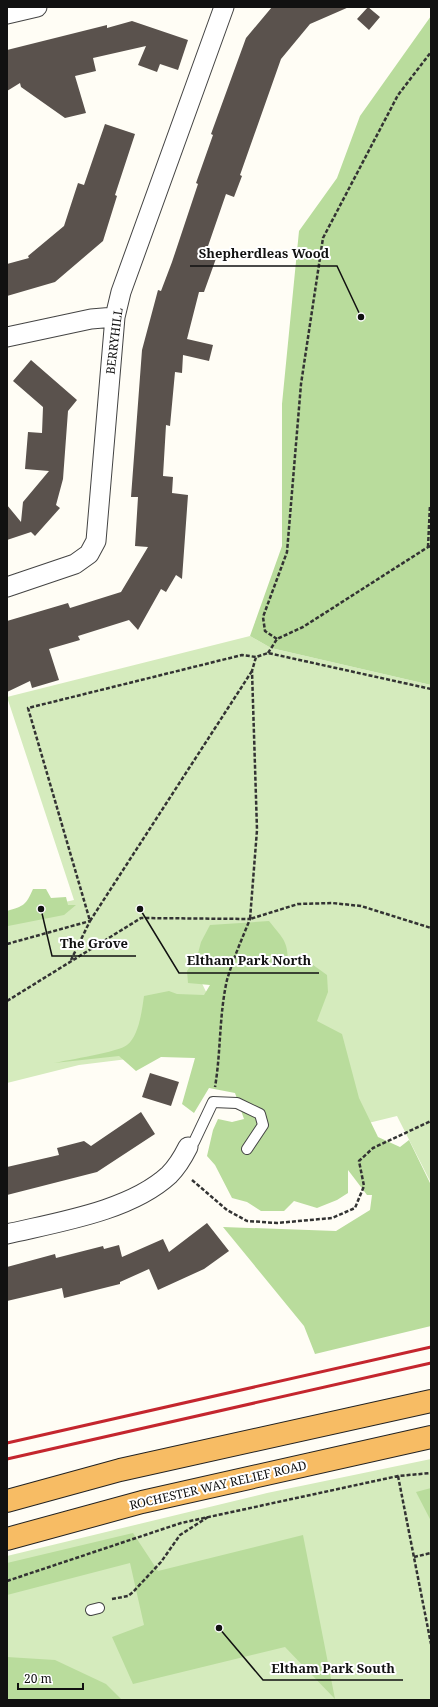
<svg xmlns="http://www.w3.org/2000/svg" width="438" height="1707" font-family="'Noto Serif',serif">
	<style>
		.green { fill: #d5ebbd }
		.forest { fill: #b9dc9c }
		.building { fill: #5a524d }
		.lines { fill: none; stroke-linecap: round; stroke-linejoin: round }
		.service-casing { stroke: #444; stroke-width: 12 }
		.minor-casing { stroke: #444; stroke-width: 21 }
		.trunk-casing { stroke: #222; stroke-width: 24 }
		.path { stroke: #333; stroke-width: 2.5; stroke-dasharray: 4 2; stroke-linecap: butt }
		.service { stroke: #fff; stroke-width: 10 }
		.minor { stroke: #fff; stroke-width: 19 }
		.trunk { stroke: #f7bc64; stroke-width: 22 }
		.rail { stroke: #c4262e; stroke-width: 3 }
		.labels { text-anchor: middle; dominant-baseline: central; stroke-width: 4; stroke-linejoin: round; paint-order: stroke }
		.street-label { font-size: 12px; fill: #111; stroke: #fff }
		.leader { fill: none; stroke: #111; stroke-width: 1.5 }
		.callout-dot { fill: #111; stroke: #fff; stroke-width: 1.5 }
		.callout-label { font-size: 13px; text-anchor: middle; font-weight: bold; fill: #111; stroke: #fff; stroke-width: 4; stroke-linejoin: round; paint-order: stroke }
	</style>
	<rect width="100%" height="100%" fill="#fffdf5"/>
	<!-- green -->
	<path class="green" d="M250 636 271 648 431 685V1183L397 1116 356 1126 195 969 212 1004 144 1057 79 1065 7 1083V915L74 900 7 697Z
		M431 1459V1700H7V1556L267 1493Z"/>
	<!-- forest -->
	<path class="forest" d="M431 16V685L271 648 250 636 282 546V404L299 231 337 178 360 116Z
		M33 889H46L51 898 66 897 68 905H76L64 915 8 926 7 929V911C24 906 26 905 33 889Z
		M269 921C285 941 288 941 288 967L309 962 327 975 328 992 317 1021 342 1034 359 1098 378 1137 400 1147 409 1140 430 1183H431V1326L315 1354 304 1326 223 1227 336 1231 370 1210 372 1195H367L348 1170V1193L337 1200 317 1208 294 1201 284 1211H261L247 1202 232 1198 215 1165 207 1156 213 1130 218 1119 232 1122 244 1119 235 1093 209 1088 194 1113 182 1104 195 1058 161 1057 136 1071 119 1056 54 1063C67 1060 119 1052 127 1045 139 1036 142 1010 144 996L169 991 177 994 204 995 210 985 188 983 187 971 197 957 201 942 210 925Z
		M431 1488V1521L416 1492Z
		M133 1533 158 1571 303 1535 335 1699 285 1647 133 1684 112 1637 144 1625 130 1563 7 1595V1563Z
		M7 1657 55 1660 106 1684 122 1700H7Z"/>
	<!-- building -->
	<path class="building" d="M272 7H349L310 24 281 59 240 175 242 176 234 197 226 194 207 249 218 253 204 292H199L187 339 213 345 209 361 183 355 182 373 175 372 170 426 166 425 163 476 173 477 172 493 188 495 182 579 176 575 166 592 161 589 138 630 129 620 78 636 80 640 49 649 59 680 32 688 30 681 7 692V621L68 603 70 608 121 592 148 547 135 546 138 497H131L142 350 158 290 161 291 172 262 198 184 196 183 213 135 211 134 246 38Z
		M368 7 380 17 369 30 357 19Z
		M132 21 188 40 178 70 160 64 157 72 138 65 146 46 93 58 96 71 75 76 86 113 65 118 21 87 20 83 7 91V50L107 25V28Z
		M105 124 135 134 115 195 117 196 103 241 55 282 7 296V264L29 258 28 256 64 226 78 183 84 185Z
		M31 360 77 400 68 411 63 479 56 505 60 508 35 536 31 532 7 540V505L21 522 23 502 49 471 25 469 28 432 42 433 43 407 13 381Z
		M150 1073 179 1082 171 1106 142 1097Z
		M141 1112 155 1134 97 1172 7 1195V1167L59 1155 57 1148 84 1141 91 1146Z
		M207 1223 229 1251 204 1269 158 1290 149 1269 120 1282V1284L64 1298 62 1288 7 1301V1267L55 1254 56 1258 103 1246 104 1249 119 1245 122 1257 163 1239 169 1252Z"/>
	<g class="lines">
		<!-- service casing -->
		<g class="service-casing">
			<path id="service" d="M188 1147 194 1142 213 1102 237 1103 260 1114 263 1125 247 1149
				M91 1610 99 1608"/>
		</g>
		<!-- minor casing -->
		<g class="minor-casing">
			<path id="minor" d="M7 14 37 7
				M7 337 91 319 115 317
				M7 587 75 564 89 554 96 541 115 317 121 292 224 7
				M7 1234C58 1222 130 1211 169 1175 177 1167 183 1157 188 1147"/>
		</g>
		<!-- trunk casing -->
		<g class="trunk-casing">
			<path id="trunk" d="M7 1501 120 1470 431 1401
				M7 1539 142 1502 431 1437"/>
		</g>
		<!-- path -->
		<path class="path" d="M428 547 430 505
			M277 639 265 631 263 617 287 552 301 384 323 238 398 95 431 52
			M268 653 277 639 303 627 428 547 431 546
			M252 671 90 921 28 708 242 655 256 657
			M431 689 268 653 256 657 252 671 257 830 250 919 298 904 332 903 361 906 431 928
			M7 944 90 921 71 960
			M7 1001 141 918 250 919C242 939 233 959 227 980 219 1015 221 1052 215 1087
			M192 1180 227 1210 247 1221 277 1223 332 1218 355 1208 364 1186 359 1161 373 1148 431 1121
			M398 1476 431 1644
			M414 1557 431 1553
			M7 1581 181 1523 398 1476 431 1473
			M112 1599 128 1596 133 1592 161 1562 180 1535 208 1517"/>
		<!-- service -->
		<use href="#service" class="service"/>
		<!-- minor -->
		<use href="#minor" class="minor"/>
		<!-- trunk -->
		<use href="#trunk" class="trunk"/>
		<!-- rail -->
		<path class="rail" d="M7 1443 431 1347
			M7 1459 431 1363"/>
	</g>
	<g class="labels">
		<!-- street labels -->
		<g class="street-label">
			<text transform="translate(114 341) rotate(-83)">BERRYHILL</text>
			<text transform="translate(218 1485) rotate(-13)">ROCHESTER WAY RELIEF ROAD</text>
		</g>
	</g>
	<!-- callouts -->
	<path class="leader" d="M361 317L337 266H190M41 909L52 956H136M140 909L179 973H319M219 1628L263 1680H403"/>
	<g class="callout-dot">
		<circle cx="361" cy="317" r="4"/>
		<circle cx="41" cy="909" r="4"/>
		<circle cx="140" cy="909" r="4"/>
		<circle cx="219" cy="1628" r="4"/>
	</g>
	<g class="callout-label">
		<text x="264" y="258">Shepherdleas Wood</text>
		<text x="94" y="948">The Grove</text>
		<text x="249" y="965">Eltham Park North</text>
		<text x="333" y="1673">Eltham Park South</text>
	</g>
	<!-- border -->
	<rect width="438" height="1707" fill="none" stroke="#111111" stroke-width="16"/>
	<!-- scale -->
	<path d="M18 1683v6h65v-6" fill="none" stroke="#111111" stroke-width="2"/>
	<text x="24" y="1683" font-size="12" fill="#111111" stroke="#ffffff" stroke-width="3" paint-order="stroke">20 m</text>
</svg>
